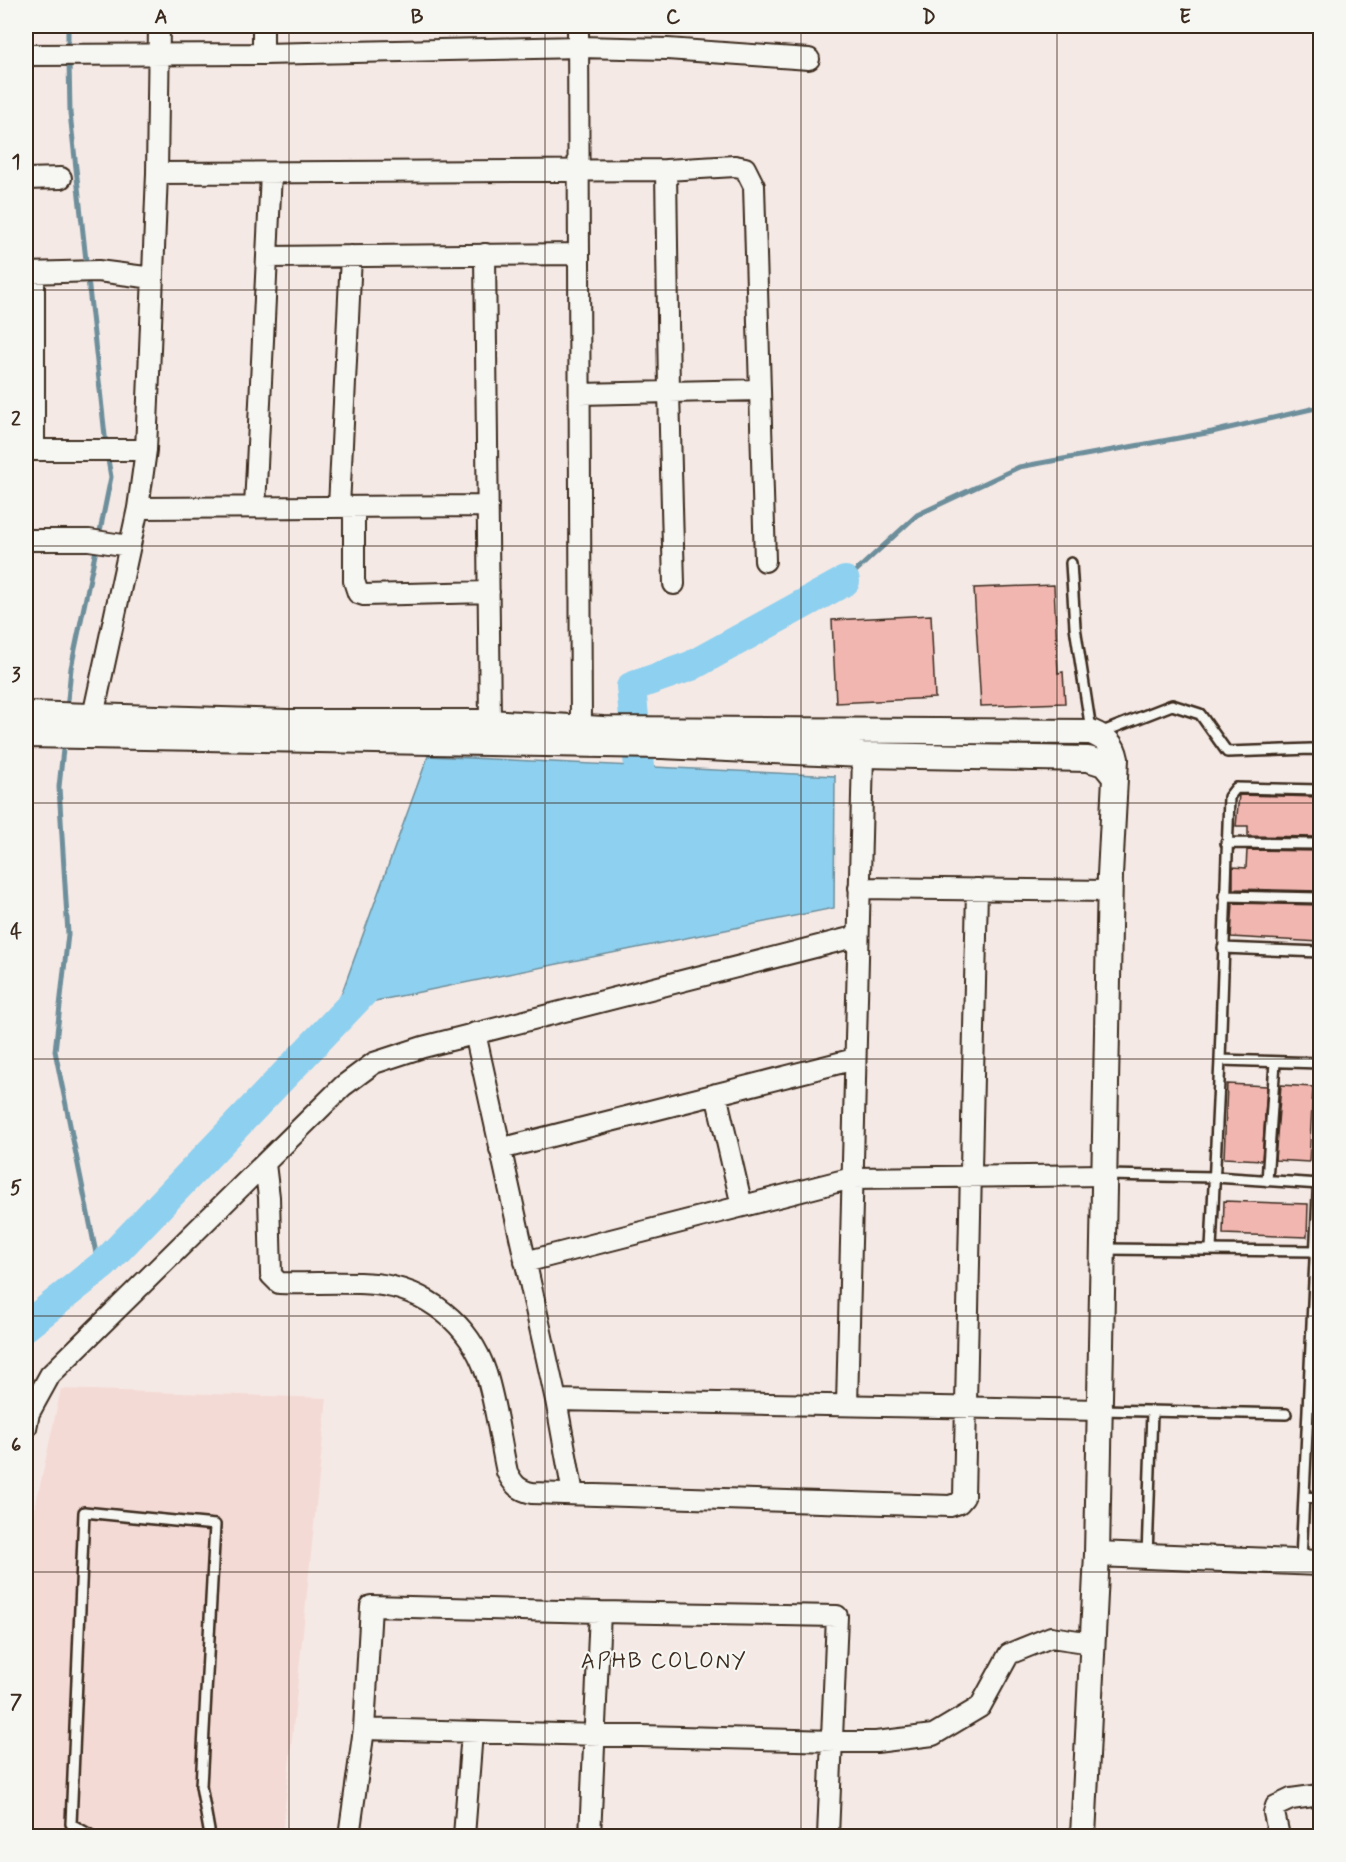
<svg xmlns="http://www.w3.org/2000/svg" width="1346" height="1862" font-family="Mynerve,sans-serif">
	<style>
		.built { fill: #f4dad5 }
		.water { fill: #8ed0ef; stroke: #6d8e9b; stroke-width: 1.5 }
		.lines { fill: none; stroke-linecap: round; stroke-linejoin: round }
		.stream { stroke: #6d8e9b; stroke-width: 5 }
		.river { stroke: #8ed0ef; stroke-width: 30 }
		.building { fill: #f1b6b0; stroke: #3b2a1e; stroke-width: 1.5 }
		.service-casing { stroke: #3b2a1e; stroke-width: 14 }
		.minor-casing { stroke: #3b2a1e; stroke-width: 24 }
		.tertiary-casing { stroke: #3b2a1e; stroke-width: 28 }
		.service { stroke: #f6f6f2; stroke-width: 9 }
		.minor { stroke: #f6f6f2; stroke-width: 20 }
		.tertiary { stroke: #f6f6f2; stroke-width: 24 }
		.grid { fill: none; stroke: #3b2a1e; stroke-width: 1.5; stroke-opacity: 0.55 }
		.labels { text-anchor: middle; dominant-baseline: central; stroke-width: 4.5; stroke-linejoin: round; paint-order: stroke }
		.neighbourhood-label { font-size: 22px; letter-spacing: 1.5px; fill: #3b2a1e; stroke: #f6f6f2 }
		.neatline { fill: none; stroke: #3b2a1e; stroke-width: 2 }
		.grid-label { font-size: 20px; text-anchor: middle; font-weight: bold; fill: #3b2a1e }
	</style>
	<rect width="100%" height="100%" fill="#f5e9e5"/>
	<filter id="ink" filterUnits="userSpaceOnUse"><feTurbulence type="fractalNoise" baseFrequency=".0167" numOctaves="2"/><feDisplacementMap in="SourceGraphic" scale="12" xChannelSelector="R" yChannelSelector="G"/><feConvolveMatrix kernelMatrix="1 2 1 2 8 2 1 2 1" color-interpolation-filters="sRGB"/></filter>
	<g filter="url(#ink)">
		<!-- built -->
		<path class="built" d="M61 1389 327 1398 282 1836H26V1549Z"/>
		<!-- water -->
		<path class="water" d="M428 756 835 776 834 908 336 1009Z"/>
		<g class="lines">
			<!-- stream -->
			<path class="stream" d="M68 26V51
				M69 60 70 113 106 445
				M99 536 111 477 107 454
				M845 581 917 515 1019 467 1212 432 1320 407
				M67 710 71 668 97 545
				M64 740 59 787 68 934 55 1051 99 1268"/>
			<!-- river -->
			<path class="river" d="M643 807 631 687 691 666 845 581
				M26 1326 104 1264 377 978"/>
		</g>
		<!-- building -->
		<path class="building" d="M1054 585 1058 673 1063 672 1065 703 981 706 974 588Z
			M931 615 935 698 836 703 832 620Z
			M1239 795 1320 797V837L1248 836V826H1236Z
			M1247 850 1320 851V891L1233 889V867L1246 868Z
			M1233 903 1320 905V942L1231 937Z
			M1227 1084 1267 1086 1262 1160 1224 1158Z
			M1281 1085 1313 1087 1309 1162 1275 1160Z
			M1224 1201 1308 1204 1307 1237 1223 1234Z"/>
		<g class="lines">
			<!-- service casing -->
			<g class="service-casing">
				<path id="service" d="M1071 563 1075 627 1091 730
					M1100 733 1172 705 1200 714 1227 752 1311 749 1320 751
					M1320 790 1236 788 1229 797 1220 1060 1320 1063
					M1226 843 1320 844
					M1224 896 1320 898
					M1223 948 1320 952
					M1104 1175 1215 1177 1320 1184
					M1267 1181 1275 1062
					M1104 1249 1318 1251
					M1211 1249 1220 1060
					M1100 1410 1286 1414
					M1304 1497 1320 1498
					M1147 1556 1152 1412
					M1301 1560 1320 1152
					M92 1836 71 1824 84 1512 215 1525 201 1786 210 1836"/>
			</g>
			<!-- minor casing -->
			<g class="minor-casing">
				<path id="minor" d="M578 26 581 728
					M263 54V26
					M26 55 263 54 579 47 667 49 809 59
					M666 170 735 166 745 168 754 186 765 561
					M157 173 666 170 669 392 580 394
					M26 179 61 178
					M485 254 490 722
					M267 257 578 254
					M26 273 98 271 153 278
					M26 450H146
					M34 450V273
					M255 507 271 173
					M339 507 351 256
					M354 507V581L358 593 364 595 489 592
					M138 508 488 506
					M26 540H89L129 546
					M674 584 669 392 760 390
					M92 731 93 716 138 508 146 450 157 173 159 26
					M859 888 1109 891
					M475 1033 556 1400 573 1494
					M716 1094 742 1206
					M500 1149 855 1059
					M265 1164 269 1197 271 1275 279 1283C311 1284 344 1281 375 1284 426 1289 470 1324 486 1373 496 1405 500 1440 507 1472 513 1484 518 1490 532 1493L950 1506 959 1503 964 1497 977 889
					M525 1262 852 1178 1104 1175
					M556 1400 1100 1410
					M847 1405 863 755
					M26 1428 29 1413 50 1375 343 1086 374 1063 423 1047 858 936
					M600 1612 837 1616 828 1836
					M364 1729 876 1742 933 1735 980 1707 1009 1654 1051 1637 1092 1643
					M349 1836 364 1729 371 1606 600 1612 590 1836
					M464 1836 472 1732
					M1279 1836 1274 1813 1276 1806 1291 1799 1320 1795"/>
			</g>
			<!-- tertiary casing -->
			<g class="tertiary-casing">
				<path id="tertiary" d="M26 714 287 722H490L603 729 1091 732C1105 738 1113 743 1116 759L1110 875 1097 1554 1320 1563
					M26 735 662 746 863 755 1088 759 1104 764 1113 775
					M1083 1836 1097 1554"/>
			</g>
			<!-- service -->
			<use href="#service" class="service"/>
			<!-- minor -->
			<use href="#minor" class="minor"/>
			<!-- tertiary -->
			<use href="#tertiary" class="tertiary"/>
		</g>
	</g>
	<!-- grid -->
	<path class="grid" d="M289 26V1836M545 26V1836M801 26V1836M1057 26V1836M26 290H1320M26 546H1320M26 803H1320M26 1059H1320M26 1316H1320M26 1572H1320"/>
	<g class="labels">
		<!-- neighbourhood labels -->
		<g class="neighbourhood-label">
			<text x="664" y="1662">APHB COLONY</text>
		</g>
	</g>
	<!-- margin -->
	<rect width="1346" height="1862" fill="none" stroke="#f6f6f2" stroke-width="66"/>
	<rect x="33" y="33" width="1280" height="1796" class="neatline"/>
	<g class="grid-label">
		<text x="161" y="23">A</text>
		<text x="417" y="23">B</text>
		<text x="673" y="23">C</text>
		<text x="929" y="23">D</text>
		<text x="1185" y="23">E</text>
		<text x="16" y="168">1</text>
		<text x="16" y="425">2</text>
		<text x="16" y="681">3</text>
		<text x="16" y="938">4</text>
		<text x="16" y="1194">5</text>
		<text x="16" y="1451">6</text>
		<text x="16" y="1708">7</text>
	</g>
</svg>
